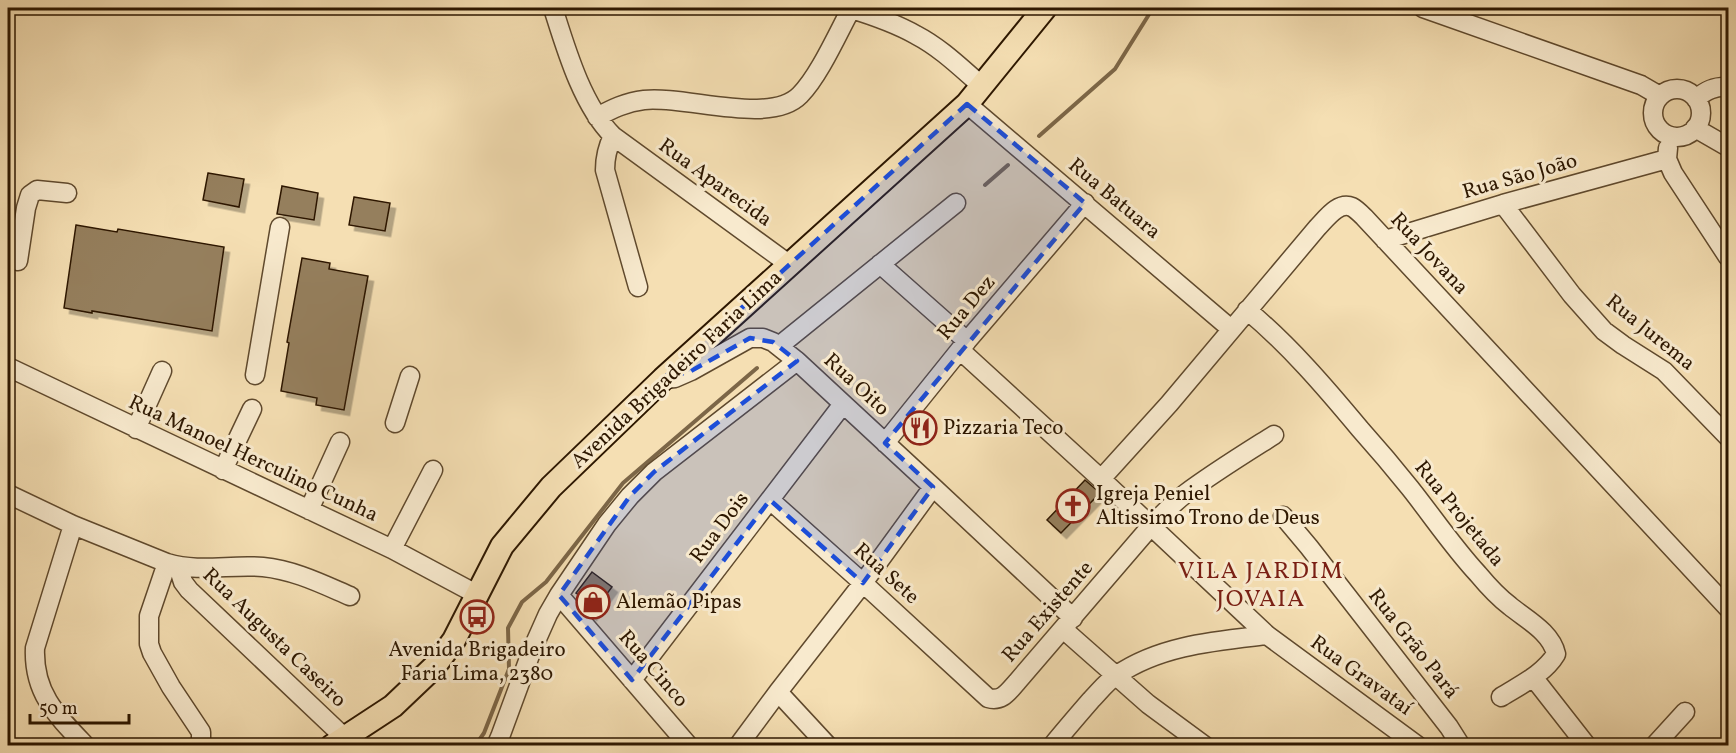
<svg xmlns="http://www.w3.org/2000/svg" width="1736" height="753" font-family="Vollkorn,serif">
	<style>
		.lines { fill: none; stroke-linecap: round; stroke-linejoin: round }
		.stream { stroke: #7c6647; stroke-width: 4 }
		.building { fill: #957f5d; stroke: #2d1700; stroke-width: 1.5; filter: url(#shadow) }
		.minor-casing { stroke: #5f492d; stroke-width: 21 }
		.major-casing { stroke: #2d1700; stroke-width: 26 }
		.minor { stroke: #f8eace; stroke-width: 18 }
		.major { stroke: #f5dfb3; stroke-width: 22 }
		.marked { fill: #1d4ed8; fill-opacity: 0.2; stroke: #1d4ed8; stroke-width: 4.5; stroke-dasharray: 12 8; stroke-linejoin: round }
		.labels { text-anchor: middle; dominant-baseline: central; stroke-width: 6; stroke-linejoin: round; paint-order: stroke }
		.street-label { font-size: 21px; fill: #2d1700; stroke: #f8eace }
		.poi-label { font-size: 21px; fill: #2d1700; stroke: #f8eace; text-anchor: start }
		.quarter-label { font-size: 24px; letter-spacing: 1.5px; fill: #7a1f14; stroke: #f8eace }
	</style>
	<defs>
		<filter id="shadow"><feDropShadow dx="5.5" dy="5.5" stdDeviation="0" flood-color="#0004"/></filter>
	</defs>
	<rect width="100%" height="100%" fill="#f5dfb3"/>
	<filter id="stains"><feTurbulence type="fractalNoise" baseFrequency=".00333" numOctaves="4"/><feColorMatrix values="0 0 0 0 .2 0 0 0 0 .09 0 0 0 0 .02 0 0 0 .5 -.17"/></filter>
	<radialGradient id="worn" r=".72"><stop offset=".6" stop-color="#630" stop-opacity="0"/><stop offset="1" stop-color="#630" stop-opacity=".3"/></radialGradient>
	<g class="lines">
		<!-- stream -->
		<path class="stream" d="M1039 136 1115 69 1153 8
			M985 185 1008 165
			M475 746 484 733 509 669 508 628 522 602 546 582 623 483 757 368"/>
	</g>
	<!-- building -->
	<path class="building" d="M208 173 244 179 239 207 203 200Z
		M282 186 318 193 314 220 277 214Z
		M354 197 390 203 385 231 349 225Z
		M76 225 117 232 118 229 224 247 212 331 92 311V313L64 308Z
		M302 258 330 263 329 269 368 276 344 410 316 405 317 398 281 391 289 343 287 342Z
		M1085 480 1100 493 1061 533 1047 520Z
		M592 572 612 587 591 615 583 605 586 600 576 593Z"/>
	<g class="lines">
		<!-- minor casing -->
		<g class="minor-casing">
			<path id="minor" d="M553 8C566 49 582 105 613 136 607 148 605 157 605 170L638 287
				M848 8C871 15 895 23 916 35 941 48 961 68 982 86
				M1423 8 1607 73 1641 85 1660 96
				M1653 113a24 24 0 1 1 48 0a24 24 0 1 1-48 0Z
				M1696 99C1706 90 1715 86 1728 87
				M967 104 1231 329
				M597 117C612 109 626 102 644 100 685 95 770 126 800 95 819 76 838 33 851 9
				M1695 128 1728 147
				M613 136 790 265
				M1668 148 1667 159 1673 173 1728 257
				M1503 204 1572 295 1604 331 1623 345 1664 371 1728 437
				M1385 240 1503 204 1667 159
				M18 261 26 208 30 195 37 190 67 193
				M880 264 967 341
				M1247 310C1289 345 1325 387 1360 429 1377 448 1394 468 1410 488 1433 517 1453 547 1478 574 1488 586 1498 597 1510 606 1527 620 1551 632 1556 654 1544 674 1520 685 1501 697
				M779 346 956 203
				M960 350 1101 479 1267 635 1418 746
				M8 367 392 549 478 595
				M255 375 280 227
				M665 379 675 378 691 371 750 338H763L773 342 797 361 933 487 1073 618
				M395 423 410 376
				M136 429 162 371
				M885 443 967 341 1085 203
				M223 470 252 409
				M1101 479 1169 404 1317 228C1326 219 1338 201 1352 207 1356 209 1361 214 1364 217L1728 608
				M8 494 73 525 167 563C201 573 229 564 263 567 294 570 322 584 350 596
				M770 500 863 583 988 698C1002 702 1008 692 1017 682L1151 526C1162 515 1172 504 1185 494 1213 473 1244 454 1274 435
				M309 510 340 442
				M1283 516 1309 547 1449 727 1461 746
				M73 525 35 648C33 693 57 716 86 746
				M392 549 433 470
				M167 563 149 616V644L152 653 171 687 201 732V746
				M178 566 183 582 189 590 345 738
				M559 595 689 746
				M1063 629 1148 704 1205 746
				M1533 677 1587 746
				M632 680 843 404
				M778 692 828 746
				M496 746 500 737 532 650 548 614 559 595 607 524 630 496 654 472 797 361
				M738 746 778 692 863 583 933 487
				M1052 746C1065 730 1078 715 1091 700 1099 692 1107 681 1117 675 1161 645 1216 641 1267 635
				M1654 746 1685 712"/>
		</g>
		<!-- major casing -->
		<g class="major-casing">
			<path id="major" d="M332 746 393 706 434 667 454 640 502 546 551 487 663 379 967 104 1045 8"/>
		</g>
		<!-- minor -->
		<use href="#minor" class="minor"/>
		<!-- major -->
		<use href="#major" class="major"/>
	</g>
	<!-- marked area -->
	<path class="marked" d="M967 104 1085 203 885 443 933 487 863 583 770 500 632 680 559 595 630 496 654 472 797 361 773 342 750 338 691 371 663 379Z"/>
	<!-- icons -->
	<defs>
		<g id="restaurant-ring" transform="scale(1.725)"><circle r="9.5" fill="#f8eace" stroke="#8f2418" stroke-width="1.5"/><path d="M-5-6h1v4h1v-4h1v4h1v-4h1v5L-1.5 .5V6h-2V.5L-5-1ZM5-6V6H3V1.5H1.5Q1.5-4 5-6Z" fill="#8f2418"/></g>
		<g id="church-ring" transform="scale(1.725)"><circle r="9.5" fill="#f8eace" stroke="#8f2418" stroke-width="1.5"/><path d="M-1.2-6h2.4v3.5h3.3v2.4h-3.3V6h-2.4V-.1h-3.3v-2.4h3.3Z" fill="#8f2418"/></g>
		<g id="shop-ring" transform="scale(1.725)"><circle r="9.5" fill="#f8eace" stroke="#8f2418" stroke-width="1.5"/><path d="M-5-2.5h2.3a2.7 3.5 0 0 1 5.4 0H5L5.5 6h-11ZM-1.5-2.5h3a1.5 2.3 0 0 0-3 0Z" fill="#8f2418"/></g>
		<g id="bus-ring" transform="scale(1.725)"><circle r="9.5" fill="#f8eace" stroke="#8f2418" stroke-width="1.5"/><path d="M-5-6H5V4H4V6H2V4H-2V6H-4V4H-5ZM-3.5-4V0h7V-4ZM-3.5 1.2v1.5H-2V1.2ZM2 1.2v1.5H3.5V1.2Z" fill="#8f2418"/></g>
	</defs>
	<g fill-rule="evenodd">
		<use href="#restaurant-ring" x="920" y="428"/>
		<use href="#church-ring" x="1073" y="506"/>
		<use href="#shop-ring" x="593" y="602"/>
		<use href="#bus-ring" x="477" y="617"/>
	</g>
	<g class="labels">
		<!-- street labels -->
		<g class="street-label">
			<text transform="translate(1520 177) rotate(-16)">Rua São João</text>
			<text transform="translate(715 183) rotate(36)">Rua Aparecida</text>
			<text transform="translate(1114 199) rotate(40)">Rua Batuara</text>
			<text transform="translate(1429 254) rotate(47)">Rua Jovana</text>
			<text transform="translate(967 308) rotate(-50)">Rua Dez</text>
			<text transform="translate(1650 333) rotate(39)">Rua Jurema</text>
			<text transform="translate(677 370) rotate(-43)">Avenida Brigadeiro Faria Lima</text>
			<text transform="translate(856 385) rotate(43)">Rua Oito</text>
			<text transform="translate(253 459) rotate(25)">Rua Manoel Herculino Cunha</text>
			<text transform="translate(1459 514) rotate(51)">Rua Projetada</text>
			<text transform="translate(720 528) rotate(-53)">Rua Dois</text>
			<text transform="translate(886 574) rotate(42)">Rua Sete</text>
			<text transform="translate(1048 612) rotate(-49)">Rua Existente</text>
			<text transform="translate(274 638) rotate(44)">Rua Augusta Caseiro</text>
			<text transform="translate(1413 644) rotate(52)">Rua Grão Pará</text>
			<text transform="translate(653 669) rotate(49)">Rua Cinco</text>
			<text transform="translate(1361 676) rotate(36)">Rua Gravataí</text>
		</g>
		<!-- poi labels -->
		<g class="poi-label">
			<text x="943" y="428">Pizzaria Teco</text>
			<text x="1096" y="494">Igreja Peniel<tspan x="1096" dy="24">Altissimo Trono de Deus</tspan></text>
			<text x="616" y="602">Alemão Pipas</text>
			<text x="477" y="650" text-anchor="middle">Avenida Brigadeiro<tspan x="477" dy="24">Faria Lima, 2380</tspan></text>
		</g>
		<!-- quarter labels -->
		<g class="quarter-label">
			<text x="1261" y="572">VILA JARDIM<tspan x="1261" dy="28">JOVAIA</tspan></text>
		</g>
	</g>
	<!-- margin -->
	<rect width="1736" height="753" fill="none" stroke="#f5dfb3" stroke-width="30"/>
	<rect x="9" y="9" width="1718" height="735" fill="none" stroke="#2d1700" stroke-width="3"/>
	<rect x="15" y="15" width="1706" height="723" fill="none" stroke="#2d1700" stroke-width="1.5"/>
	<!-- scale -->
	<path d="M30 714v9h99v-9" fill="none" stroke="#2d1700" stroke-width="3"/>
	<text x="39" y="714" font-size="18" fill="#2d1700" stroke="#f8eace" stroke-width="4.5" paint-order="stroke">50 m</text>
	<rect width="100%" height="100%" filter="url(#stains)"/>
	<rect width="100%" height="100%" fill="url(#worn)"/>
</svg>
